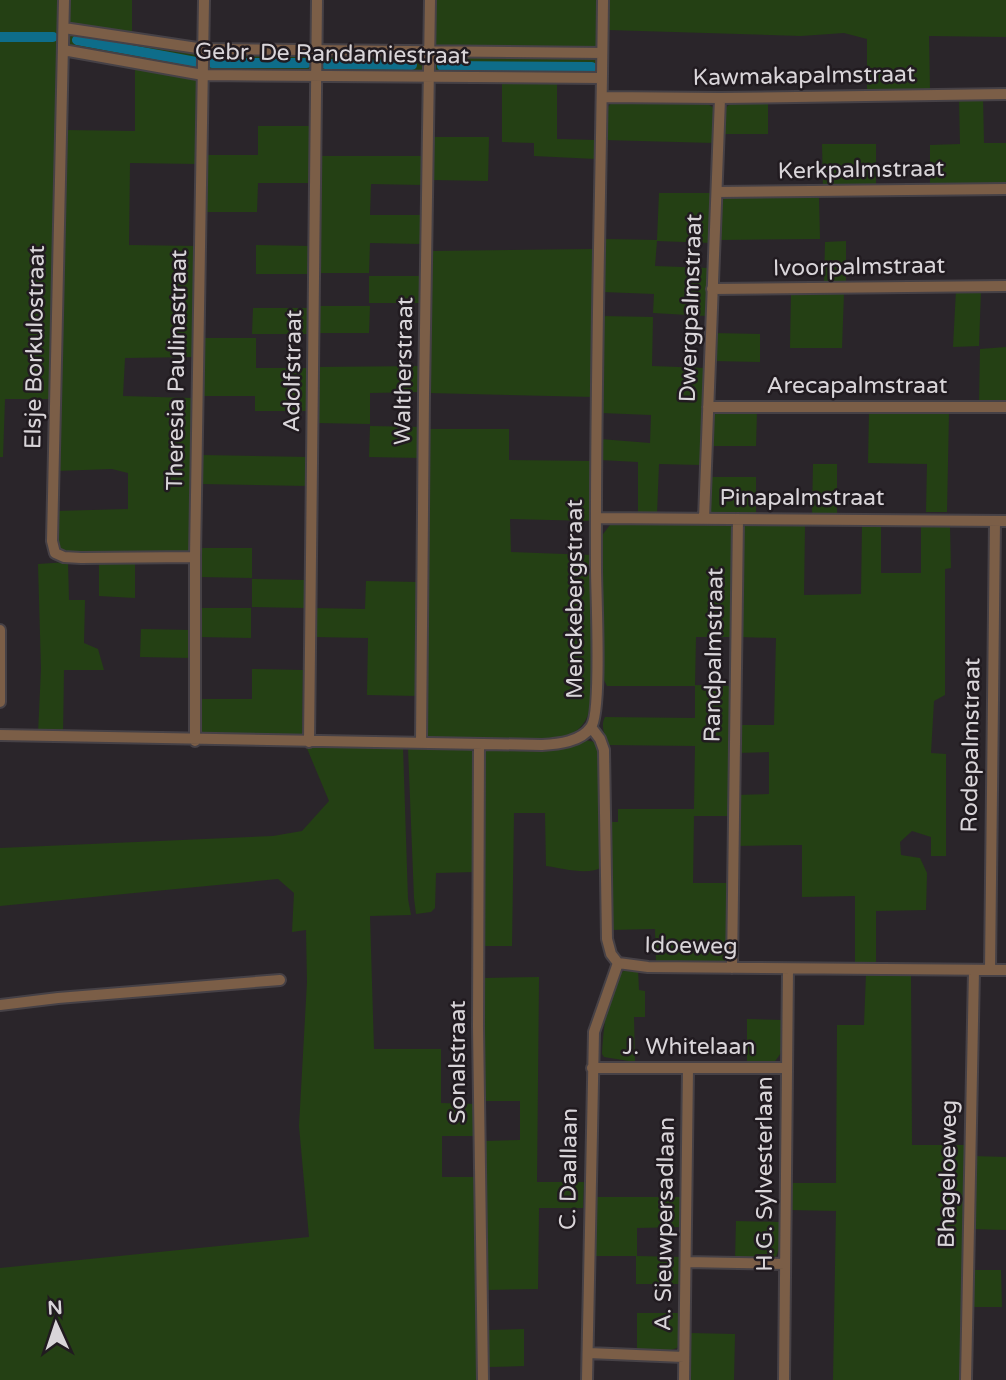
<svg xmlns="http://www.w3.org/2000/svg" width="1006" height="1380" font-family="'Varela Round',sans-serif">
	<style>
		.green { fill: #244014 }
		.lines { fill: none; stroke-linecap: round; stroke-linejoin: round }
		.canal { stroke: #0e6d8a; stroke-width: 10 }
		.minor-casing { stroke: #464146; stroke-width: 14 }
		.minor { stroke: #7b5e47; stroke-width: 10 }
		.labels { text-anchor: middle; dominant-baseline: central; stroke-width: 5; stroke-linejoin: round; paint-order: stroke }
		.street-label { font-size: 23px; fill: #d9d5d9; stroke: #211b20 }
	</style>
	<rect width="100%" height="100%" fill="#2a252a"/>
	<!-- green -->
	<path class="green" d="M0 0H62L51 399H5L3 457H0Z
		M67 0H132V34L68 24Z
		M433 0H601L599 46 595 49 434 47Z
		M608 0H1006V37L929 36 930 90H867V39L844 33 801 36 608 30Z
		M67 33 201 55 199 71 65 47Z
		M210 54 312 55V70L308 73 211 69 207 65Z
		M326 55 422 57 425 59V71L421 73 326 72 321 70V59Z
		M442 56 597 58 599 71 594 75 438 74 434 71 437 58Z
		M135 68 199 78 198 164 130 163 129 245 196 246 194 357 125 358 123 396 192 398 189 554 76 555 57 550 55 511 128 509V473L112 469 56 471 65 130 135 131Z
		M502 83 557 84V139L596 140V159L534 156V143L502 142Z
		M983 97 984 143H1006V186L930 188V145L960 144 959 98Z
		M615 101 706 103 714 108V143L604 140C604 126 601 108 615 101Z
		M733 102H768V134H723L725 108Z
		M258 126H312V183H258L257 212H205L206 155H258Z
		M433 137H489L488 181 432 180Z
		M822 144H876V190L823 189Z
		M321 156H424L423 185 371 184 370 215H422V244L370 243 369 273H319Z
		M659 193H714L711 243 657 241 655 266 708 268 706 316 653 313 654 294 603 292 604 239 657 240Z
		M725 198H819L820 239 717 240 719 204Z
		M846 241V283H824L825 242Z
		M256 245 310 246V274H256Z
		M596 249 594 397 429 393 431 251Z
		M369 276H423V303H369Z
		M956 290H981L979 346 953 347Z
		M844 293 842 348H790L791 294Z
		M317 306H370L369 333H317Z
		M253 308H310V334H252Z
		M602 316 653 317 652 366 705 368 702 465 659 464 657 514H638V462L600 460V439L650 443 651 415 601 413Z
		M713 333 760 334V362L713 361Z
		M203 338H256V368H310V411H255V396H202Z
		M1006 347V402L979 403 980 349Z
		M423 366 422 392 370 393V424L317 423V367Z
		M720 410 757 411 756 446H710L712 417Z
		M869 412H949L947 512H926L927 464 868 463Z
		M370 426 422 427 421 458 369 457Z
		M428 429H509V460L592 461V521L510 519 511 552 591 555V704C587 726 576 734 555 741L431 738 427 735Z
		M202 455 308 457 307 486 202 484Z
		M813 464H837V514H812Z
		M709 477H756V515L713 514 709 511Z
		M617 523 735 525 733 637H696L695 685 732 686 731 816H694L693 883H729L728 960 724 963 656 962 655 929 609 930 608 822H618V809H694L695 746 609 745C605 736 600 726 605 717L695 718V686H607L601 674 600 538 610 525Z
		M740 524 805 525 804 595 861 594 862 526H881V573H921V526L950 527 951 568 945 569V695L934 701 931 753 946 754V856H931V837L912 831 900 842 901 855 920 858 927 873 926 910 876 911V966L855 965V896L802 897V845L735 846V795L769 794V752L736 753 737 725H774L776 638 739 637Z
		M201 548H252V578L200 577Z
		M99 561H135V598L99 596Z
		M68 562 69 600H85L84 643 98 649 104 670H64L63 735 38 734 41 669 38 564Z
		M252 579 305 580 304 608 252 607Z
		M366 581 419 582 418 696 367 695 368 638 314 637V608L365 609Z
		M199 608H251V638L199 637Z
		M141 629 191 630V658L140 657Z
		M252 669 303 670 302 734 297 737 201 735 202 699H252Z
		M585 740 595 742 600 752 602 867C589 876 561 868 546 866L545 813H514L512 946H481L482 749C515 750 556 756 585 740Z
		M306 746 403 747 408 899 411 915 370 916 374 1049H441V1103L477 1104 476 1136H442V1177H476L478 1380H0V1268L309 1237 299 1126 307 982 306 930 292 932 294 893 278 879 0 906V848L273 836 302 831 329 801Z
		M408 748 468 749 475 753V872L436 873 435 908 431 912 416 914 414 898Z
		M627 969 638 970 639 990 645 991V1017H634L635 1062 604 1057 602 1054C603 1034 607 978 627 969Z
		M866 974H911L912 1145H966L962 1380H833L836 1211 790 1210V1183H836L837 1025H864Z
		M539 977 537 1182H584L583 1208H539L538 1289 487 1290 485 1141 520 1140V1101H485V978Z
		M747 1019 783 1020 781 1053 773 1064H747Z
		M972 1156 1006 1157V1230L971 1229Z
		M594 1197H683V1227L637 1228V1256L681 1257V1284H636V1256H593Z
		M736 1221 780 1222C779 1269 779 1260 735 1260Z
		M972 1270H1001L1002 1307H972Z
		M637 1313H680V1339L677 1348 664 1352 637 1351Z
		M524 1329V1366L488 1367V1330Z
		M690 1333 735 1334 734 1380H689Z"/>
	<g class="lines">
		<!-- canal -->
		<path class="canal" d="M0 37H53
			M77 40 196 62
			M212 63H307
			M325 64 412 65
			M442 66 592 67"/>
		<!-- minor casing -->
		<g class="minor-casing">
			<path id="minor" d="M64 0 52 541 55 553 64 557 81 558 195 557
				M64 28 204 49 602 53
				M63 50 203 75 602 78
				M602 97 720 98 1006 94
				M717 192 1006 189
				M712 289 1006 286
				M708 407H1006
				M597 518 1006 521
				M704 519 720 98
				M0 630V702
				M591 727 600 739 604 750 607 939 611 954 618 963 648 967 1006 970
				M0 735 542 745C558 744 581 742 591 727 602 713 596 594 596 569 595 379 601 190 603 0
				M195 741V557L204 0
				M309 742 317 0
				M421 743 424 395 430 0
				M479 744 478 1027 483 1380
				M732 968 738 519
				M990 970 995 521
				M0 1005 58 998 280 980
				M592 1068H786
				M686 1262 785 1264
				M588 1353 684 1357
				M587 1380 594 1032 618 963
				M684 1380 688 1069
				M784 1380 788 969
				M966 1380 974 970"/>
		</g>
		<!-- minor -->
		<use href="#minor" class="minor"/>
	</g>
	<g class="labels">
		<!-- street labels -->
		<g class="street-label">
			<text transform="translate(332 54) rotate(1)">Gebr. De Randamiestraat</text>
			<text transform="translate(804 76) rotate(-1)">Kawmakapalmstraat</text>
			<text transform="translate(861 170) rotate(-1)">Kerkpalmstraat</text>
			<text transform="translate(859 267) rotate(-1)">Ivoorpalmstraat</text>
			<text transform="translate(691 308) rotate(-88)">Dwergpalmstraat</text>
			<text transform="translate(35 347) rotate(-89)">Elsje Borkulostraat</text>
			<text transform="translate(177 370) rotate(-89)">Theresia Paulinastraat</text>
			<text transform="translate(293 371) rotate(-89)">Adolfstraat</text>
			<text transform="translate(404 371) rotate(-89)">Waltherstraat</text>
			<text x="857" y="386">Arecapalmstraat</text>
			<text x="802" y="498">Pinapalmstraat</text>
			<text transform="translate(575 599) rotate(-90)">Menckebergstraat</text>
			<text transform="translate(714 655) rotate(-89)">Randpalmstraat</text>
			<text transform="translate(971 745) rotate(-89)">Rodepalmstraat</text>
			<text transform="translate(691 946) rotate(1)">Idoeweg</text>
			<text x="689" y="1047">J. Whitelaan</text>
			<text transform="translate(458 1062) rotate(-90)">Sonalstraat</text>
			<text transform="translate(569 1169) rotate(-89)">C. Daallaan</text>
			<text transform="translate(765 1174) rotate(-90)">H.G. Sylvesterlaan</text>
			<text transform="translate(948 1174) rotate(-89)">Bhageloeweg</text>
			<text transform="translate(665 1224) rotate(-89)">A. Sieuwpersadlaan</text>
		</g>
	</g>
	<!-- north arrow -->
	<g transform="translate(56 1324) rotate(357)" stroke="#211b20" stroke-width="5" paint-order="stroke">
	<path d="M0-5L12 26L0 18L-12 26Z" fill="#d9d5d9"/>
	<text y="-10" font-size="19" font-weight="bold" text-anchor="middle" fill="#d9d5d9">N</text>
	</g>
</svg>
